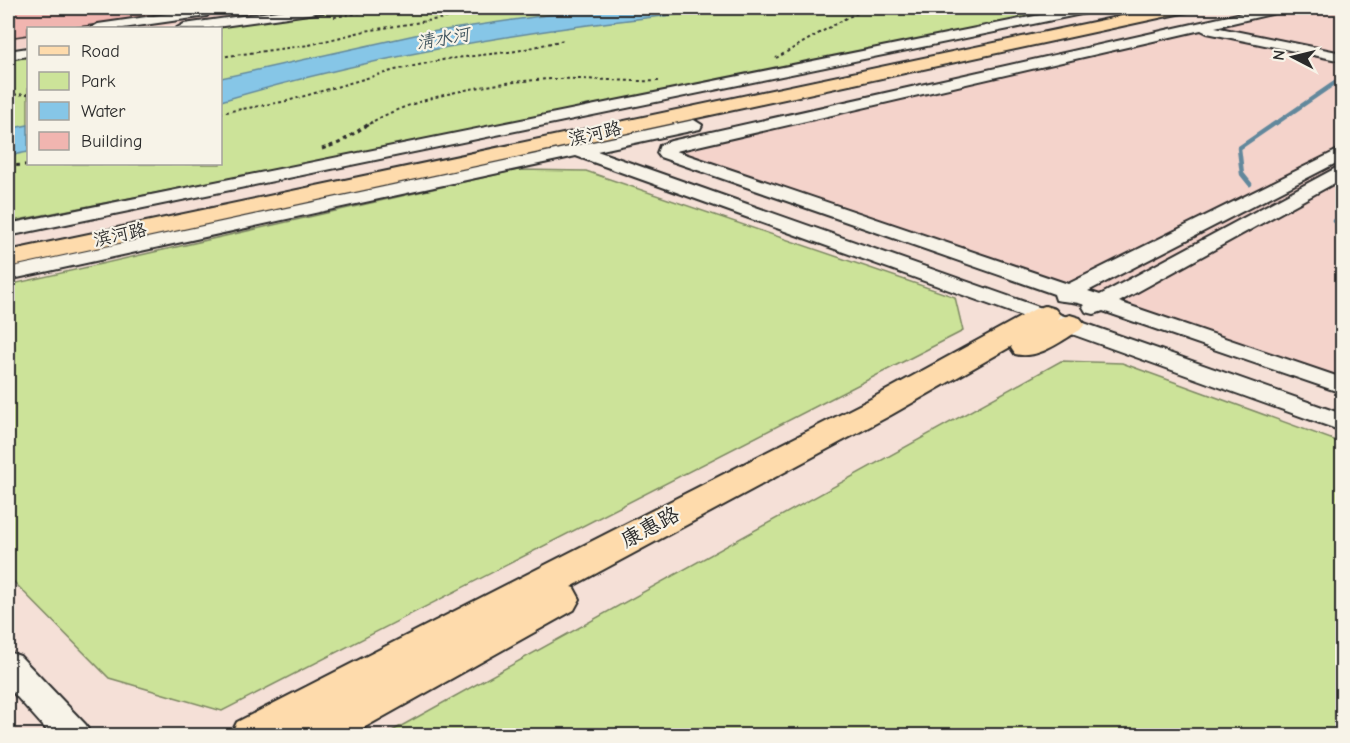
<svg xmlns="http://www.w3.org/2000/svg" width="1350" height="743" font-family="'Comic Neue','LXGW WenKai TC',sans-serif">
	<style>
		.built { fill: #f4d3cb }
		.green { fill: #cce399; stroke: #7c8762; stroke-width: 1.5 }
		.water { fill: #86c6e7; stroke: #62889c; stroke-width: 1.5 }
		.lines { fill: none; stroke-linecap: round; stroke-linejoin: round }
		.stream-far1 { stroke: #62889c; stroke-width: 4 }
		.stream { stroke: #62889c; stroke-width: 4.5 }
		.building { fill: #f1b5b0; stroke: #2b2b2b; stroke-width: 1.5 }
		.minor-casing { stroke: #2b2b2b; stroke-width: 4 }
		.major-casing { stroke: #2b2b2b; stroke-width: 4 }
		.path-far1 { stroke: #2b2b2b; stroke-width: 2; stroke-dasharray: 3 3; stroke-linecap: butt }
		.path { stroke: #2b2b2b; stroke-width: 3; stroke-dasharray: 4 4; stroke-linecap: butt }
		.minor { fill: #f7f3e8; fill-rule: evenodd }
		.major { fill: #fedbac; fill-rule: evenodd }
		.labels { text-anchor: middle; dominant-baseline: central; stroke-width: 4.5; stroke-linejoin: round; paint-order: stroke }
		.far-water-label { font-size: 18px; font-style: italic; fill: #465a63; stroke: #f7f3e8 }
		.far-street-label { font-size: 18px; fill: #2b2b2b; stroke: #f7f3e8 }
		.street-label { font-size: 21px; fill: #2b2b2b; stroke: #f7f3e8 }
	</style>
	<rect width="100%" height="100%" fill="#f5e0d7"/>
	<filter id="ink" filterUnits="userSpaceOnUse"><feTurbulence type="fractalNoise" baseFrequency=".0167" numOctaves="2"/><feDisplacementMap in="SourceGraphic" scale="12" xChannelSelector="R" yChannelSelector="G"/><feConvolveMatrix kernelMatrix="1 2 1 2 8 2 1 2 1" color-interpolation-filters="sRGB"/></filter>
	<g filter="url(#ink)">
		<!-- built -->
		<path class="built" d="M8 8H302L152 28H28V45L8 48Z
			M1268 8H1342V392L657 157 658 147Z"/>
		<!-- green -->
		<path class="green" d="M349 8H1072L410 143 8 222V60L28 57V164H220V28H212Z
			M517 170 586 171 955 297 963 331 222 711 109 678 8 576V285Z
			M1061 361 1122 363 1342 443V735H385Z"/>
		<!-- water -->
		<path class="water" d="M596 8H746C569 23 391 50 221 101V78L424 33Z
			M28 125V152L8 156V129Z"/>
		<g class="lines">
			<!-- stream-far1 -->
			<path class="stream-far1" d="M1275 124 1342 78"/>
			<!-- stream -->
			<path class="stream" d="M1250 184 1242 174 1239 148 1277 122
				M1335 221 1342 226"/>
		</g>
		<!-- building -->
		<path class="building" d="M8 8H214L71 28H28V35L8 38Z"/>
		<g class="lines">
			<!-- minor casing -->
			<g class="minor-casing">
				<path id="minor" d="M299 8H330L323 12 209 28H177L184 24Z
					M1074 8H1098L1091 12 8 236V224Z
					M1264 8H1286L1284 11 1215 27 1342 53V61L1207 33 1201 30 676 151 1068 284 1342 148V160L1088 291 1100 295 1336 168 1342 167V179L1119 302 1342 378V393L1103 311 1094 314 1086 312 1083 307 1085 305C1074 301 1066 302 1056 300L1054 294 660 157 657 153 660 145 671 141Z
					M202 9 207 10 209 13 207 16 123 28H91L98 24Z
					M28 48V56L8 59V51Z
					M694 120 702 125 700 129 597 151 1342 414V431L576 156 8 280V268Z
					M8 652 20 656 86 725 91 736H52L8 687Z"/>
			</g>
			<!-- major casing -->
			<g class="major-casing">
				<path id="major" d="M1160 8H1191L1188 12 1182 13 8 267V251Z
					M1045 306 1055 309 1060 315 1057 319 1070 315 1080 318 1085 324 1080 330C1061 341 1038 360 1015 354L1011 348 1012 346 891 415 571 587 574 588 580 599 574 610 349 736H230L237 722 867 401 1035 309Z"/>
			</g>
			<!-- path-far1 -->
			<path class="path-far1" d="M334 17 390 8
				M220 57 309 45 365 31 507 8
				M776 58 846 18 870 8
				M8 95 28 94
				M220 113 287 101 395 70 447 59 517 51 564 40
				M369 124C413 96 503 80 555 79 591 78 626 82 661 81"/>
			<!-- path -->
			<path class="path" d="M322 149 339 143 372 122
				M8 166 37 164"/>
			<!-- minor -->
			<use href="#minor" class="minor"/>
			<!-- major -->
			<use href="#major" class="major"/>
		</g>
	</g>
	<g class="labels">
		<!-- far-water labels -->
		<g class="far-water-label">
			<text transform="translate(443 39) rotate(-10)">清水河</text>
		</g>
		<!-- far-street labels -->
		<g class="far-street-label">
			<text transform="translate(595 134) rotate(-13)">滨河路</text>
			<text transform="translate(120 235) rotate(-12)">滨河路</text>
		</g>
		<!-- street labels -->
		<g class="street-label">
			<text transform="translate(650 527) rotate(-28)">康惠路</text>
		</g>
	</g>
	<!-- margin -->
	<rect width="1350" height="743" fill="none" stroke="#f7f3e8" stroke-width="30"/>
	<rect x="15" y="15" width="1320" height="713" fill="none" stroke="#2b2b2b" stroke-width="2" filter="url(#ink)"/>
	<!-- legend -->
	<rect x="27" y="27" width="195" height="138" fill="#f7f3e8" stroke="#a5a39c" stroke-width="1.5"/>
	<rect x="39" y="46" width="30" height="9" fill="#fedbac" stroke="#a5a39c" stroke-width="1.5"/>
	<text x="81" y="57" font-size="18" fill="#2b2b2b">Road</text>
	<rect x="39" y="72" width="30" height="18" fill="#cce399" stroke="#a5a39c" stroke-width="1.5"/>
	<text x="81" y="87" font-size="18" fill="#2b2b2b">Park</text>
	<rect x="39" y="102" width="30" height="18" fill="#86c6e7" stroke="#a5a39c" stroke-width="1.5"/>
	<text x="81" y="117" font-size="18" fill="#2b2b2b">Water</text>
	<rect x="39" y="132" width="30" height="18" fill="#f1b5b0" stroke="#a5a39c" stroke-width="1.5"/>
	<text x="81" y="147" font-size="18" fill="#2b2b2b">Building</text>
	<!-- north arrow -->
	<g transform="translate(1293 57) rotate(277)" stroke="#f7f3e8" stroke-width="4.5" paint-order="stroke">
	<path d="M0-4.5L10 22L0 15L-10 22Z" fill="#2b2b2b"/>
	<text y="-9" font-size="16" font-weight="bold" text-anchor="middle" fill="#2b2b2b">N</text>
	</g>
</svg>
